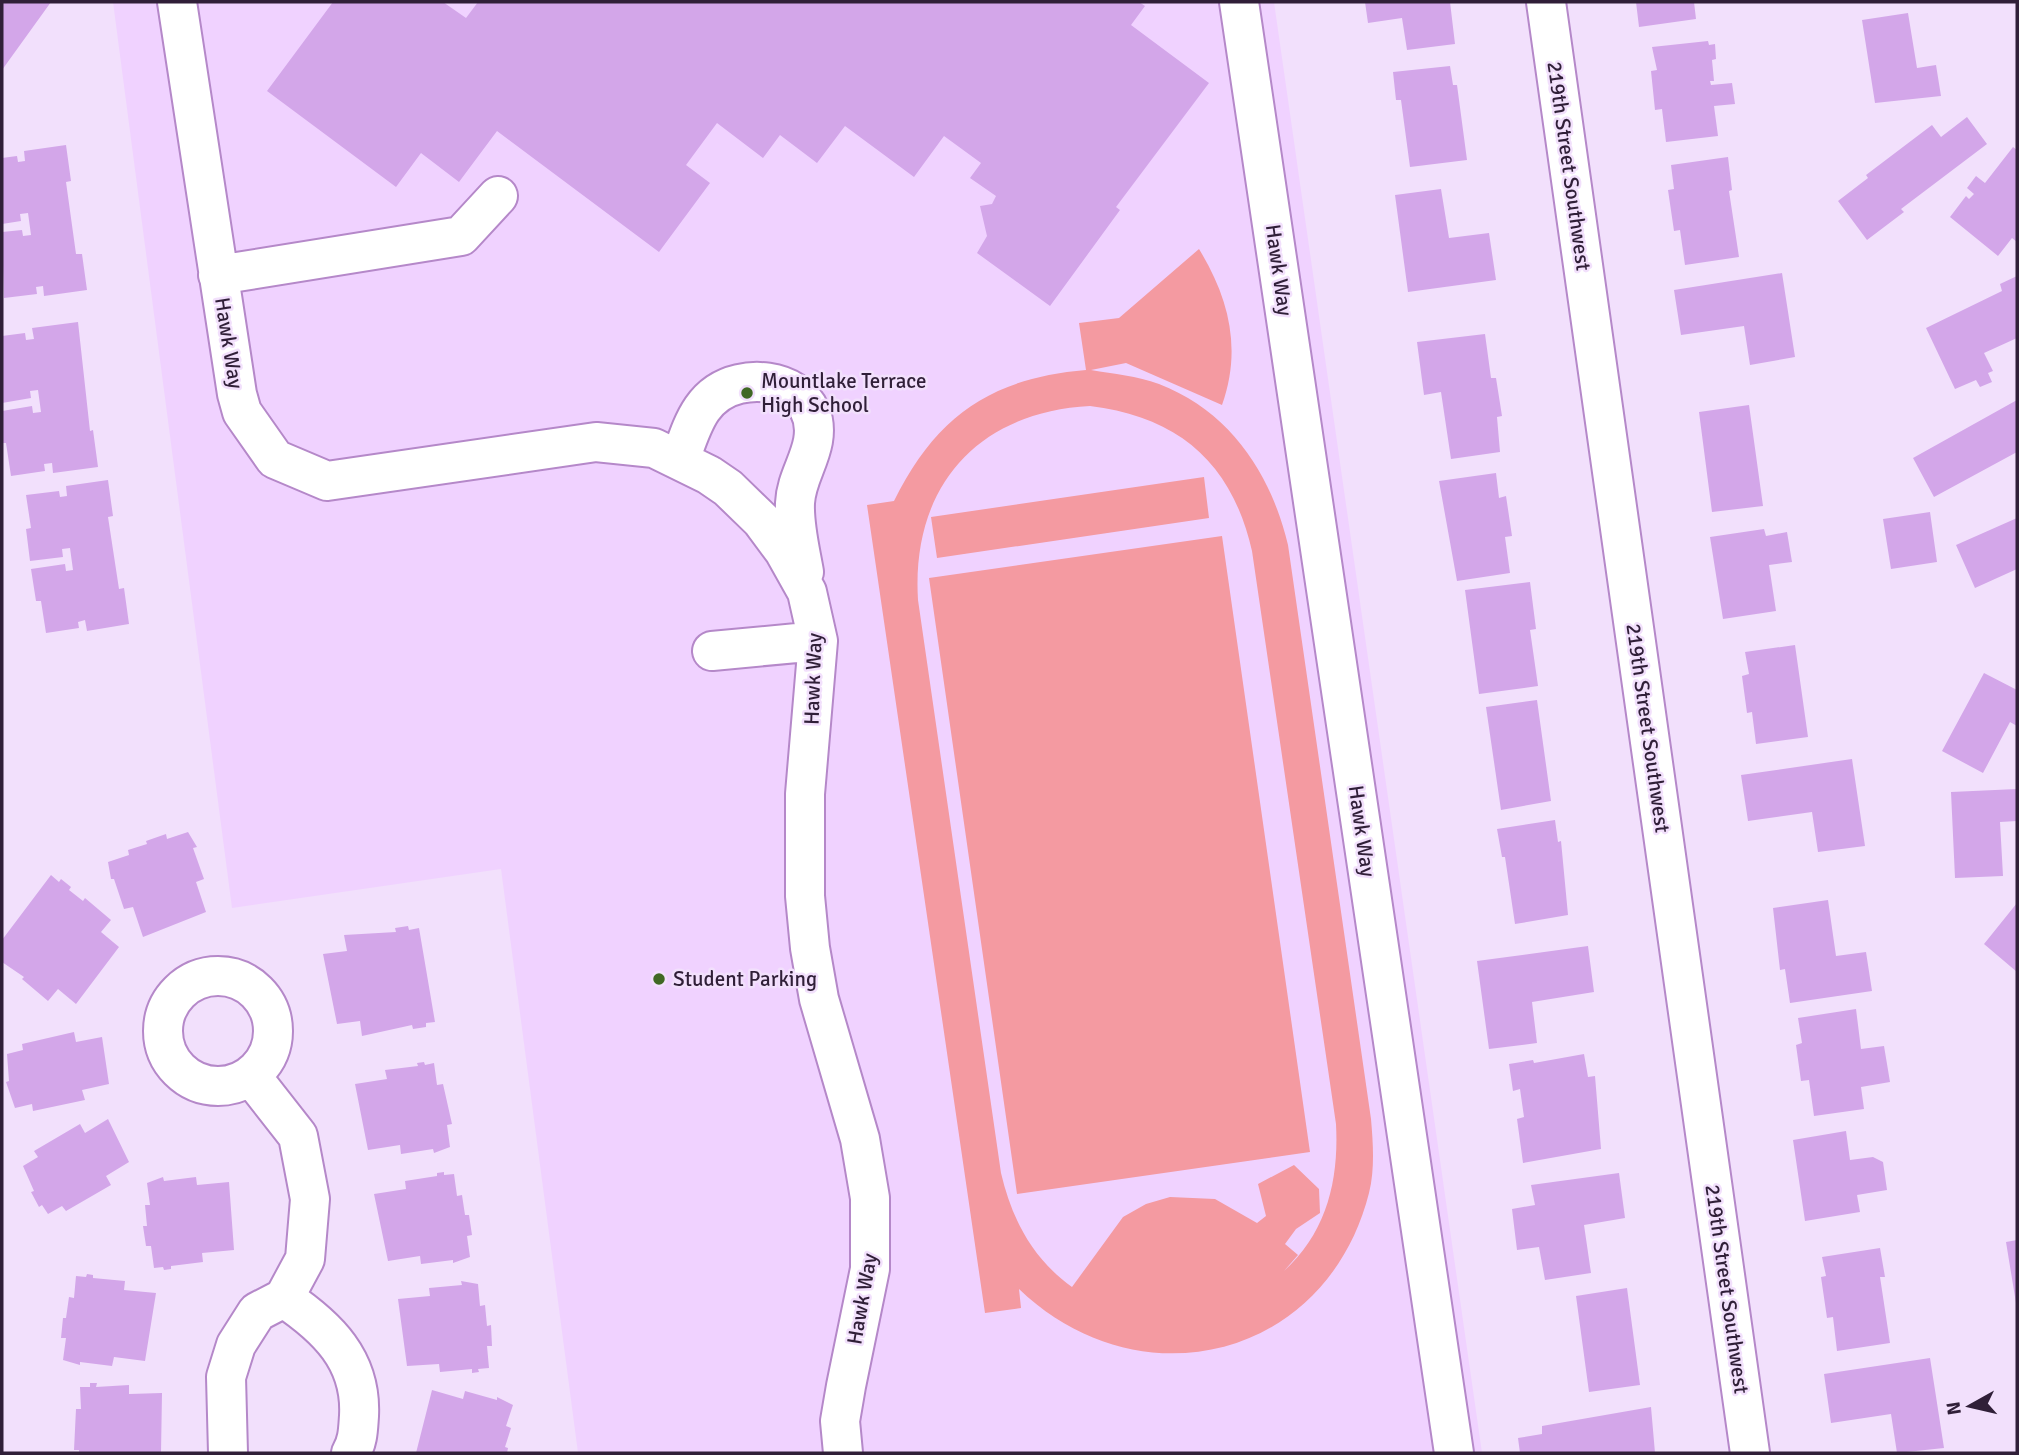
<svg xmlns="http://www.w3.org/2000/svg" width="2019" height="1455" font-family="Signika,sans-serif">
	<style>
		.built { fill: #f0d2ff }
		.green { fill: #f49aa1; fill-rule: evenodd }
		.building { fill: #d3a6e9 }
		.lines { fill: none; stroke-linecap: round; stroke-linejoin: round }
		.minor-casing { stroke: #b588c9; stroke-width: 42 }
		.minor { stroke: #fff; stroke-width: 38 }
		.poi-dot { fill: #406824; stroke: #f2e0fc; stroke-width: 2.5 }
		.labels { text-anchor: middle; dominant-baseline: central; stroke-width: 5; stroke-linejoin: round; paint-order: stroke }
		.street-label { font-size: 21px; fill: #301f38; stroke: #f2e0fc }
		.poi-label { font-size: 21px; fill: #301f38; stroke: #f2e0fc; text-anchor: start }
	</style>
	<rect width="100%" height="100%" fill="#f2e0fc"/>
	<!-- built -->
	<path class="built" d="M113 2H1274L1482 1453H578L501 869 232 908Z"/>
	<!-- green -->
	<path class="green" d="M1199 249C1229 298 1242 349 1222 405L1126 363 1091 370C1114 374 1137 376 1159 384 1231 412 1271 474 1288 545L1371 1119C1373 1143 1375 1169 1369 1193 1327 1359 1140 1405 1019 1289L1021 1308 985 1313 867 505 894 501C936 416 991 378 1086 370L1079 323 1119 318ZM1090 406C1179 417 1232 463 1252 551L1336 1124C1339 1180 1327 1232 1284 1271L1298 1255 1285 1244 1296 1229 1320 1213 1319 1189 1294 1165 1258 1184 1266 1216 1257 1223 1215 1199 1170 1197 1146 1204 1123 1217 1072 1287C1033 1259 1012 1220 1001 1173L918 600C911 487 977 412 1090 406Z
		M1204 477 1209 518 937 558 931 517Z
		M1222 536 1310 1152 1017 1194 929 578Z"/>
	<!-- building -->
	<path class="building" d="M2 2H51L2 70Z
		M333 2H443L466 18 478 2H1139L1145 6 1131 25 1209 83 1116 207 1120 210 1050 306 977 253 987 236 980 206 992 204 996 196 970 178 981 163 944 136 914 177 845 126 817 163 780 135 763 158 717 123 686 165 710 183 659 252 497 131 459 182 421 153 396 187 267 91Z
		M1365 2H1450L1455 44 1407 50 1402 18 1368 23Z
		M1636 2H1694L1696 19 1639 27Z
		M1908 13 1917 68 1936 65 1941 96 1875 103 1862 20Z
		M1708 41 1709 45 1715 44 1716 59 1712 60 1714 81H1710L1711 85 1732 83 1735 104 1714 106 1718 136 1666 142 1662 109 1655 110 1651 71 1657 70 1652 47Z
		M1450 66 1453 85H1457L1467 160 1410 167 1401 100H1396L1393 72Z
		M1967 117 1987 144 1901 209 1904 212 1867 240 1838 201 1868 178 1866 175 1932 125 1941 137Z
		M66 145 71 181 66 182 76 254H82L87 290 44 296 43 286 36 287 37 294 4 298 2 232 22 230 23 236 31 235 28 213 20 214 21 221 2 224V158L17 156 18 162 25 161 24 151Z
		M2013 147 2017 150V242L2012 238 1998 256 1950 217 1966 196 1969 199 1974 194 1967 188 1976 176 1985 183Z
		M1728 157 1732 190 1729 191 1739 257 1685 265 1680 230 1674 231 1668 190 1674 189 1671 165Z
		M1441 189 1449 238 1489 233 1496 280 1408 292 1395 195Z
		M1782 273 1795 357 1750 365 1744 326 1681 335 1674 290Z
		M2017 276V338L1984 353 1993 371 1988 373 1992 382 1980 387 1976 380 1955 389 1926 328 2002 291 2000 284Z
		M78 322 90 431 93 430 98 467 53 473 52 463 44 464 45 471 11 476 6 443H3L2 411 32 406 33 413 41 412 38 390 30 391 31 398 2 403V336L25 333 26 340 34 339 32 328Z
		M1485 334 1491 378H1496L1502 416 1497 417 1500 452 1451 459 1441 392 1424 395 1417 342Z
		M2017 400V452L1934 497 1913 458Z
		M1749 405 1763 506 1712 512 1699 412Z
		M1496 473 1499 498 1506 496 1512 536 1505 537 1510 573 1457 581 1439 481Z
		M108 480 113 516 108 517 119 589 124 588 129 624 87 631 85 620 78 622 79 628 46 633 41 601H36L31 569 65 564 66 571 73 570 70 548 62 549 63 557 30 561 26 529 31 528 26 495 59 491 60 497 67 496 66 486Z
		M1930 512 1937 562 1891 569 1883 519Z
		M2017 518V569L1975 588 1956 545Z
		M1764 529 1766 536 1787 532 1792 562 1769 565 1776 611 1723 619 1710 537Z
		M1530 582 1536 629 1530 630 1538 686 1479 694 1465 590Z
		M1795 645 1808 737 1756 744 1752 712 1747 713 1742 676 1749 674 1745 652Z
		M1984 673 2017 690V726L2010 722 1983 773 1942 751Z
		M1537 700 1551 801 1501 810 1486 707Z
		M1852 759 1865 846 1818 852 1812 812 1748 821 1741 775Z
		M2017 789V821L2000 822 2003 876 1955 878 1951 792Z
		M1555 820 1558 842 1561 841 1568 915 1515 924 1505 857H1502L1497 829Z
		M188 832 197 847 193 848 204 879 196 882 206 912 143 937 133 907 124 909 114 879H111L108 862 129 855 128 850 147 844 146 841 166 834 167 839Z
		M51 875 59 882 61 879 71 887 69 890 83 901 85 898 111 920 101 932 119 947 76 1004 58 989 48 1001 22 979 24 977 2 962V940Z
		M1828 900 1836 956 1866 952 1872 991 1790 1003 1785 969 1780 970 1773 908Z
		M2017 903V972L1984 944Z
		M408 926 409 930 419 928 435 1022 426 1023V1027L413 1029 412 1025 362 1036 360 1021 337 1024 323 954 347 951 344 935 396 932 395 928Z
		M1588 946 1594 992 1532 1002 1537 1043 1489 1049 1477 961Z
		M1856 1009 1861 1049 1884 1046 1890 1082 1861 1087 1864 1109 1814 1116 1809 1080 1801 1081 1796 1045 1802 1043 1798 1018Z
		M74 1032 76 1042 102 1037 109 1084 82 1090 85 1100 33 1111 32 1104 15 1108 6 1082 9 1081 7 1054 23 1050 22 1044Z
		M1584 1054 1588 1077 1595 1076 1601 1149 1523 1163 1517 1119 1524 1117 1520 1089 1513 1091 1509 1064 1533 1060 1534 1063Z
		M424 1062 425 1065 434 1063 437 1085 443 1084 452 1124 447 1125 450 1147 434 1153 433 1149 401 1154 400 1145 368 1150 355 1084 387 1079 385 1070 418 1066 417 1063Z
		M108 1119 129 1162 106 1176 111 1185 66 1211 62 1206 48 1214 42 1205 39 1207 31 1192 34 1191 23 1166 38 1157 34 1151 80 1124 85 1133Z
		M1846 1131 1850 1160 1873 1157 1883 1162 1887 1190 1857 1195 1860 1212 1805 1221 1793 1140Z
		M444 1172V1175L454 1174 457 1196 462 1195 465 1215H469L472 1235 467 1236 470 1257 453 1263V1260L421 1264 420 1256 388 1261 374 1194 406 1189 405 1181 437 1176V1173Z
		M1619 1173 1625 1218 1584 1225 1591 1273 1545 1280 1539 1247 1517 1250 1512 1209 1535 1205 1531 1185Z
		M163 1177 164 1181 196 1177 197 1185 229 1182 234 1250 202 1253 203 1262 171 1266V1269L164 1270 163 1267 154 1268 151 1246H146L143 1226H147L145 1205H150L147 1183Z
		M2017 1240V1303H2016L2006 1242Z
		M1880 1248 1885 1277H1880L1890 1343 1837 1351 1833 1317 1827 1318 1821 1277 1826 1276 1822 1257Z
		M87 1274 93 1275V1278L125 1281 124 1290 156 1293 145 1361 114 1357 112 1366 80 1362V1365L63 1360 66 1338H61L63 1318H66L69 1297 74 1298 76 1276 86 1277Z
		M461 1281 478 1284 480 1306 485 1305 487 1326 491 1325 492 1346H487L489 1368 478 1369 479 1372 472 1373V1369L440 1372 439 1364 407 1366 398 1299 430 1296 429 1288 462 1285Z
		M1627 1288 1640 1385 1589 1392 1576 1296Z
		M1930 1358 1944 1448 1897 1453 1891 1414 1831 1423 1824 1374Z
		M90 1383H97L96 1387 129 1385V1394L162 1393 161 1453H79V1450H74L76 1409H81L80 1387H90Z
		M432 1390 463 1399 465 1391 497 1400V1397L513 1405 506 1426 511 1428 505 1447 508 1448 507 1453H416Z
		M1651 1407 1655 1453H1520L1518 1438 1542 1434V1426Z"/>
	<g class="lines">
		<!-- minor casing -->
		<g class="minor-casing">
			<path id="minor" d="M177 2 237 394 242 412 275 459 327 481 596 442 654 448 709 475 728 488 761 520 784 551 807 592 818 641 805 794V896L810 948 819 999 860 1139 870 1198V1269L846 1386 840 1421 843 1453
				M1239 2 1454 1453
				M1546 2 1750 1453
				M218 275 461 236 498 196
				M680 460C692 427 700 393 739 384 777 375 821 395 813 441 809 463 796 480 795 503 794 526 800 549 804 572
				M712 651 818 641
				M163 1031a55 55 0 1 1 110 0a55 55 0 1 1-110 0Z
				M284 1298C327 1327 362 1360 359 1416 358 1430 358 1441 351 1453
				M228 1453 226 1377 236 1345 257 1312 284 1298 305 1259 310 1199 298 1136 251 1076"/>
		</g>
		<!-- minor -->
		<use href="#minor" class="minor"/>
	</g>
	<!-- markers -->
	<g class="poi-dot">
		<circle cx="747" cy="393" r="7"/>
		<circle cx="659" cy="979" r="7"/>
	</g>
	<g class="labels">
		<!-- street labels -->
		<g class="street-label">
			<text transform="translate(1569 166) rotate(82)">219th Street Southwest</text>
			<text transform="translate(1279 270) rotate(82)">Hawk Way</text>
			<text transform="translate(229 343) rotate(81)">Hawk Way</text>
			<text transform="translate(813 679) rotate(-88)">Hawk Way</text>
			<text transform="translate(1648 728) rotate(82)">219th Street Southwest</text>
			<text transform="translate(1362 831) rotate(82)">Hawk Way</text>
			<text transform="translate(1727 1289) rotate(82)">219th Street Southwest</text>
			<text transform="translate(862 1299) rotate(-80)">Hawk Way</text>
		</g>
		<!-- poi labels -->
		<g class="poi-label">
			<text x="761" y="381">Mountlake Terrace<tspan x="761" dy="24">High School</tspan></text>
			<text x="673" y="979">Student Parking</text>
		</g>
	</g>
	<!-- border -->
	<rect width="2019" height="1455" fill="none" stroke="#301f38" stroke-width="7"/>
	<!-- north arrow -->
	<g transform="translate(1970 1406) rotate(262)" stroke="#f2e0fc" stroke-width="5" paint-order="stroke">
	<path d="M0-5L12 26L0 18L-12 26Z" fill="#301f38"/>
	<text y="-10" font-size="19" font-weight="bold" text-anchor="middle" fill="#301f38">N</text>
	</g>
</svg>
